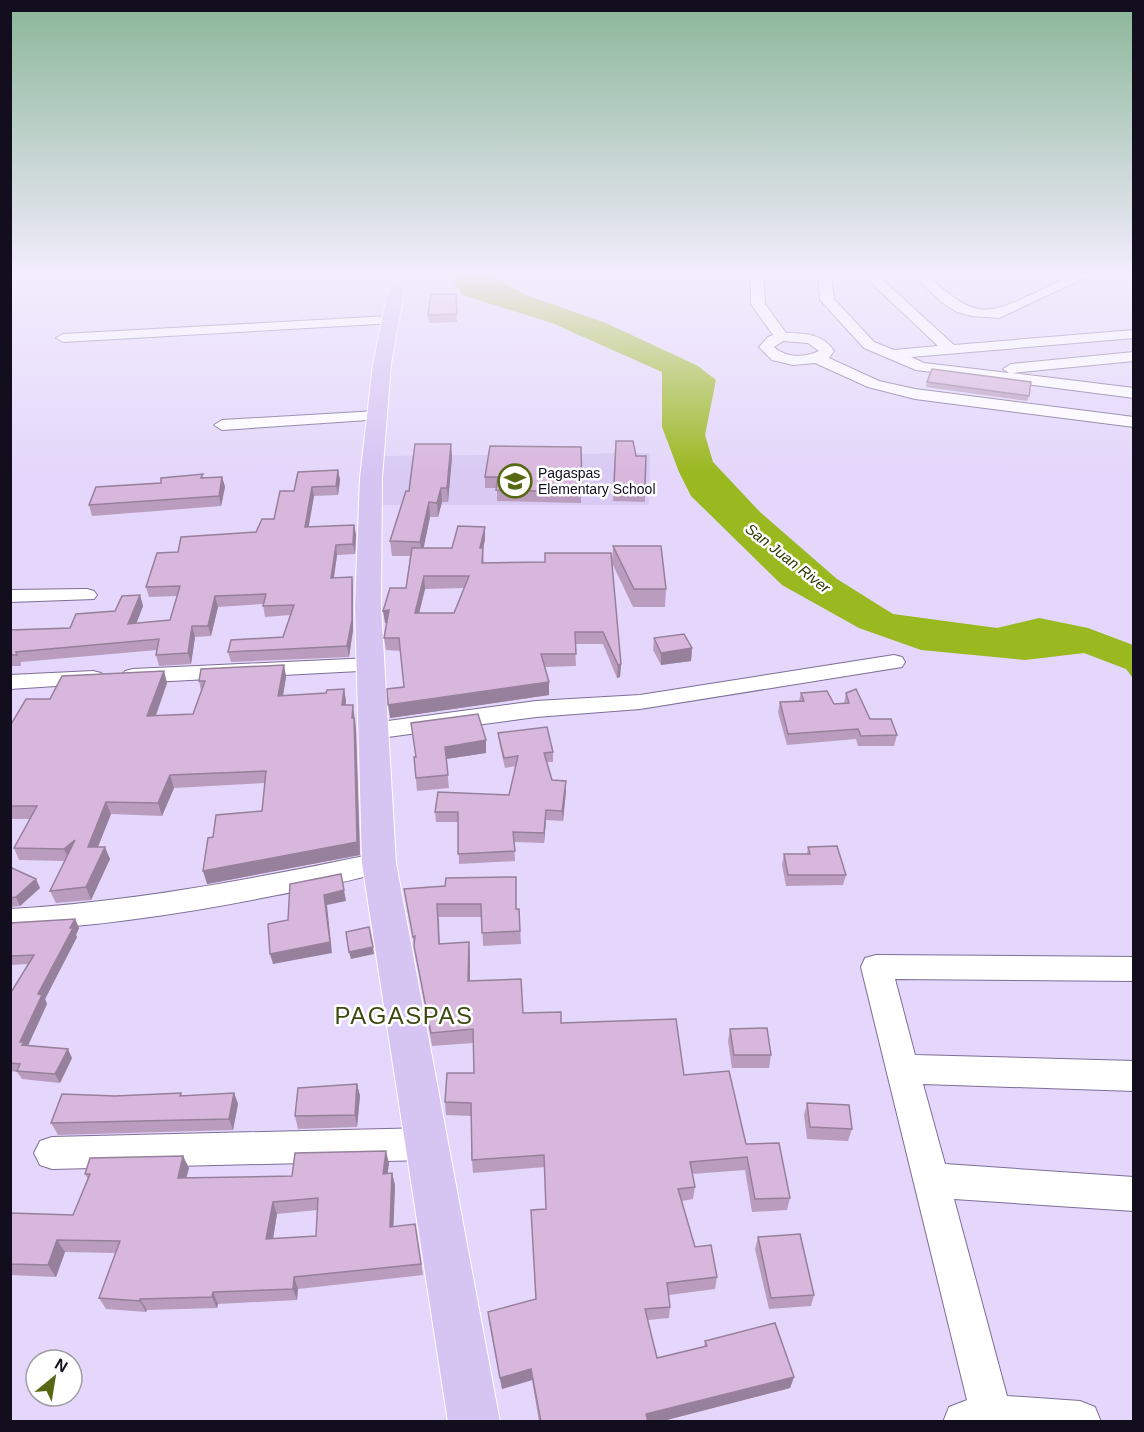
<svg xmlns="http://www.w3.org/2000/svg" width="1144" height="1432" font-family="Helvetica,sans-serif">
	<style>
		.built { fill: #d8caf3 }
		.water { fill: #9ab820 }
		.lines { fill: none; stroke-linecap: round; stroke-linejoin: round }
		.minor-casing { stroke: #7d6e96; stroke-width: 2 }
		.major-casing { stroke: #fff; stroke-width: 2 }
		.path { stroke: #8c829d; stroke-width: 2; stroke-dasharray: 1.5 3; stroke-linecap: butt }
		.minor { fill: #fff; fill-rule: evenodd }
		.major { fill: #d6c4f3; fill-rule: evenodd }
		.wall { fill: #ba9dbe; fill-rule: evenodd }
		.shaded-wall { fill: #97809b }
		.building { fill: #d8b7dd; stroke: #97809b; stroke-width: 1.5; fill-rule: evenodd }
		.labels { text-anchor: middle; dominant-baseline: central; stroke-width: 5; stroke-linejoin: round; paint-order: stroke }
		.far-poi-label { font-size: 14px; fill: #130e1d; stroke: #fff; text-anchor: start }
		.far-water-label { font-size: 15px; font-style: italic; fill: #2d3800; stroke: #fff }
		.near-quarter-label { font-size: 24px; letter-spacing: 1.5px; fill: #3d4911; stroke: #fff }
	</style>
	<rect width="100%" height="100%" fill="#e4d7fb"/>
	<!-- built -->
	<path class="built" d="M650 453 649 505H379L381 456Z"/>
	<!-- water -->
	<path class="water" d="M456 272H484L526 295 606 323 698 366 716 380 705 435 713 462 760 512 837 579 893 614 997 628 1039 618 1088 628 1133 645V678L1126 669 1084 653 1025 660 921 650 859 628 782 585 691 496 679 472 662 427V372L552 323 462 295 453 280Z"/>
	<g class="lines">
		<!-- minor casing -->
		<g class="minor-casing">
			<path id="minor" d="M751 272H763L765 304 786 333C805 333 823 334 834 351L829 358 879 381 915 389 1134 417V427L915 399 868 387 815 363 793 365 772 360 759 347 768 337 773 335 751 304ZM783 341 808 343 819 351C805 358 786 358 774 347Z
				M818 272H830L834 299 874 342 894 350 938 346 865 277 844 276 838 272H874L954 345 1134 330V338L911 357 924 363 1009 373 1003 369 1011 364 1134 352V361L1012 373 1134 388V398L916 370 864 348 820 300Z
				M911 272H924C981 326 988 314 1054 284 1069 277 1080 272 1097 272L999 318 972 316 957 312 940 301Z
				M390 316 397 320 395 323 63 342 56 338 63 334Z
				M377 411 385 416 383 419 222 430 214 425 222 420Z
				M87 589 94 591 97 595 94 599 10 602V590Z
				M894 655 902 657 905 662 902 667 640 709 536 717 373 739 364 737 361 731 364 725 373 723 536 701 640 695Z
				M371 658 379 660 382 665 379 670 133 683 125 681 122 676 125 671 133 669Z
				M93 671 101 673 105 678 101 683 10 689V675Z
				M379 853 389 856 393 863 389 870C353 881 314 888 277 895 189 913 101 926 10 931V909C135 902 257 878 379 853Z
				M876 955 1134 957V981L895 979 915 1055 1134 1061V1091L923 1084 945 1164 1134 1177V1211L954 1199 1007 1396 1080 1401 1095 1407 1101 1422H943L949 1407 967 1400 861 967 865 958Z
				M427 1128 439 1133 444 1144 439 1155 427 1160 52 1169 40 1165 34 1153 40 1141 52 1137Z"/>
		</g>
		<!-- major casing -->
		<g class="major-casing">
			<path id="major" d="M401 272H417L404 291 391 364 382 478 381 606 396 863 500 1422H448L362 863 355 606 360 478 373 364 388 291Z"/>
		</g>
		<!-- path -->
		<path class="path" d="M948 280 966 272"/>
		<!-- minor -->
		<use href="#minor" class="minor"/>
		<!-- major -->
		<use href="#major" class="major"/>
	</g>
	<!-- wall -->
	<path class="wall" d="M456 294 457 322 429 323 428 315Z
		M927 382 1029 396 1027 401 926 387Z
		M451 444 452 457 448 502H442L438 517H430L423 548H452L485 527V539L483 549 484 563 545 562 611 553 621 664 620 677 617 678 603 644H575L576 666 545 667 549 695 390 718 404 687 401 651 386 650 384 638 387 623H385L406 588 410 556H392L390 541 409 491ZM464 588 454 613H419L425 589Z
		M581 447V503L497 501V488H485V477Z
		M636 456 645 485V502L613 501 614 484Z
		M338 470 340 480 338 495 314 496 308 527 354 525 356 535 355 554 337 555 334 578 353 587V630L349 657 231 662 228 652 283 637 290 615 265 617 263 604 218 607 211 636 195 637 191 664 159 666 156 655 157 650 21 662V666H11L10 667V630L70 628 115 611 140 595 143 606 136 623 170 620 177 596 149 597 146 587 178 552 256 532 274 519 294 491Z
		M222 477 225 487 221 506 92 516 89 505 161 483Z
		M613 546 666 589 665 607H633L612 563Z
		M654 638 692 648 691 661 661 665 653 650Z
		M284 665 286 677 283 695 326 693 344 689 346 701V705L355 718 356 730 360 855 207 884 213 837 262 811 265 783 174 788 162 816 111 814 98 847 110 859 91 900 56 903 50 891 64 861 19 860 14 848 30 819H10V726L50 699 164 671 167 683 156 716 193 714 201 691 199 681Z
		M801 693 834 704H844L846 693 870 719 897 735 894 746H858L856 739 787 745 778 712 780 702 799 701Z
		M498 733 553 752V762H547L552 780 566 781V791L563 821 546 820 544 843 514 842 515 861 459 864 458 822H436L435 812 509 795 516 766 505 768 499 742Z
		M486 753 446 759 449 788 417 791 414 757Z
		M808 847 846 875 843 885 786 886 782 865 784 854H807Z
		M10 869 40 888 20 906 10 907Z
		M516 877V909H519L521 944 483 946 482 917H439L440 944 469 942 470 956V981L523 1013 561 1023 684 1075 746 1144 790 1198 787 1210 752 1212 745 1170 692 1174 695 1187 693 1199 682 1201 695 1247 717 1277 715 1289 669 1295 670 1307 669 1318 648 1320 657 1358 704 1347 705 1341 794 1377 790 1388 659 1422H539L532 1380 502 1389 489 1323 488 1312 536 1299 546 1209 545 1167 473 1173 472 1160 471 1116 446 1115 445 1102 474 1073 473 1043 432 1046 404 889 445 886Z
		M75 919 79 928 76 935 77 937 45 999 47 1004 28 1045 72 1058 60 1083 22 1079 17 1072 10 1071V994L28 964 10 965V923Z
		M730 1029 771 1055 769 1068H732L728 1041Z
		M357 1084 360 1096 357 1127 298 1129 295 1116Z
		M181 1093 182 1096 234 1093 238 1104 233 1130 58 1135 51 1123 115 1096Z
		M807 1103 852 1129 848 1141 807 1139 804 1115Z
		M183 1156 189 1168 186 1178 292 1176 389 1163 387 1174 392 1173 395 1185 393 1227 415 1224 423 1275 298 1289 297 1300 218 1304 217 1308 147 1310 146 1312 106 1309 99 1298 116 1253 65 1252 56 1277 10 1275V1213L73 1215 88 1179 85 1174ZM317 1210 316 1236 273 1239 277 1214Z
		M758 1237 814 1295 811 1306 769 1309 755 1249Z"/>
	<!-- shaded-wall -->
	<path class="shaded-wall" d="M451 444 452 457 448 502 447 488Z
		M338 470 340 480 338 495 336 486Z
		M222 477 225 487 221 506 219 496Z
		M312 487 314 496 307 537 305 527Z
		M441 488 442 502 438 517 437 503Z
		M429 502 430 517 422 556 420 542Z
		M354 525 356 535 355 554 353 544Z
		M485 527V539L483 549V576L480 548Z
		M336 545 337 555 332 589 331 578Z
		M424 576 425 589 416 626 415 613Z
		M352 577 353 587V630L349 657 347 646Z
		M140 595 143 606 132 635 128 624Z
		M215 596 218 607 211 636 208 626Z
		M389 610 390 623H385L383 611Z
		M192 626 195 637 191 664 188 653Z
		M692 648 691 661 661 665V653Z
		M621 664 620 677 617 678 618 665Z
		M284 665 286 677 281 708 278 696Z
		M164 671 167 683 151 728 147 716Z
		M549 682V695L390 718 388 705Z
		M344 689 346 701 344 717 342 705Z
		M353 705 356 730 360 855 207 884 203 871 352 718Z
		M486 740V753L446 759 445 747Z
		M170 775 174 788 162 816 158 803Z
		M566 781V791L563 821 562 811Z
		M106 802 111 814 93 859 88 847Z
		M546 810V820L544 843V833Z
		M75 840 70 862 64 849Z
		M105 847 110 859 91 900 86 887Z
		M36 879 40 888 20 906 16 897Z
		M344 890 346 901 327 905 332 953 273 964 270 954 324 895Z
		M75 919 79 928 76 935 77 937 45 999 47 1004 27 1048 20 1042 38 994Z
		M371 934 374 954 351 959 349 952Z
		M469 942 470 956V995L468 981Z
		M68 1049 72 1058 60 1083 55 1074Z
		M357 1084 360 1096 357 1127 355 1115Z
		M234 1093 238 1104 233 1130 229 1119Z
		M386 1151 389 1163 386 1186 383 1174Z
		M183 1156 189 1168 183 1190 178 1178Z
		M392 1173 395 1185 393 1239 390 1227Z
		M273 1202 277 1214 271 1251 266 1239Z
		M57 1240 65 1252 56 1277 48 1265Z
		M294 1277 298 1289 297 1300 293 1289Z
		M213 1292 218 1304 217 1308 212 1297Z
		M140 1299 147 1310 146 1312 140 1301Z
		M531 1369 532 1380 502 1389 500 1378Z
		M794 1377 790 1388 659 1422H645L646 1414Z"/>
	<!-- building -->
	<path class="building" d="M431 294H456L457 314 428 315Z
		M932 369 1031 382 1029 396 927 382Z
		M616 441H633L636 456H646L645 485 614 484Z
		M415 444H451L447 488H441L437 503 429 502 420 542 390 541 406 491H409Z
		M490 446 581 447 582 492 496 490 498 477H485Z
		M338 470 336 486 312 487 305 527 354 525 353 544 336 545 331 578 352 577V620L347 646 228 652 231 640 283 637 294 605 263 606 266 594 215 596 208 626H192L188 653 156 655 159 639 16 652 17 655H10V630L70 628 76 614 115 611 122 596 140 595 128 624 170 620 180 586 146 587 157 553 178 552 181 537 256 532 262 519H274L280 491H294L298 472Z
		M203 474 201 478 222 477 219 496 89 505 96 487 161 483V478Z
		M458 526 485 527 480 548H483L482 563 545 562V553H611L621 664 618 665 603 632H575L576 654H541L549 682 388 705 387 689 404 687 399 638H384L389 610 383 611 390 588H406L412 548H452ZM424 576H469L454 613H415Z
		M613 546H661L666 589H634Z
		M684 634 692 648 661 653 654 638Z
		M284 665 278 696 326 693 327 690 344 689 342 705H353L352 718H354L357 842 203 871 208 838 213 837 216 815 262 811 266 771 170 775 158 803 106 802 88 847H105L86 887 50 891 75 840 64 849 14 848 37 806H10V726L26 699H50L62 676 164 671 147 716 193 714 205 681H199L201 669Z
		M856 689 870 719H891L897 735 861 736 858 729 788 734 780 702 804 701 801 693 827 691 834 704 849 703 846 693Z
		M478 714 486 740 445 747 448 775 416 778 414 757H416L411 723Z
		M547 727 553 752 544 753 552 780 566 781 562 811 546 810 544 833 513 832 515 851 458 854V812H435L438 792 509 795 518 756 504 758 498 733Z
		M837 846 846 875H788L784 854H810L808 847Z
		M12 868 36 879 16 897 10 898V869Z
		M341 874 344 890 324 895 330 942 270 954 268 924 288 920 290 884Z
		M516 877V909H519L520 931 482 933 481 904H437L439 944 469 942 468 981 521 979 523 1013 561 1012V1023L676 1019 684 1075 729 1071 746 1144 779 1143 790 1198 755 1199 747 1157 690 1162 695 1187 678 1189 695 1247 711 1245 717 1277 667 1283 670 1307 645 1309 657 1358 707 1346 705 1341 775 1323 794 1377 646 1414 648 1422H541L531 1369 500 1378 488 1312 536 1299 531 1210 546 1209 544 1155 472 1160 471 1103 445 1102 447 1073H474L473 1029 431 1033 414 946 415 936 413 937 404 889 445 886 446 878Z
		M75 919 70 928H73L38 994 42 995 20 1042H24L22 1045 68 1049 55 1074 17 1071 20 1064 10 1063V994L34 955 10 956V923Z
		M369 927 373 947 349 952 346 932Z
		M767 1028 771 1055H734L730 1029Z
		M357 1084 355 1115 295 1116 298 1088Z
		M181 1093 180 1096 234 1093 229 1119 51 1123 62 1094 115 1096Z
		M807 1103 849 1105 852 1129 810 1127Z
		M386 1151 383 1174 392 1173 390 1227 415 1224 421 1264 294 1277 293 1289 213 1292 212 1297 140 1299V1301L99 1298 120 1241 57 1240 48 1265 10 1264V1213L73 1215 90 1174H85L90 1158 183 1156 178 1178 292 1176 295 1153ZM318 1198 316 1236 266 1239 273 1202Z
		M800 1234 814 1295 771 1298 758 1237Z"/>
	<!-- sky -->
	<linearGradient id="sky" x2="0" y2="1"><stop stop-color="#89b698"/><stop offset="0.58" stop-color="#f3edfd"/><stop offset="1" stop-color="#f3edfd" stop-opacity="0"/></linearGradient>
	<rect width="1144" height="473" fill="url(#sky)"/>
	<!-- icons -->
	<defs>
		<g id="school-ring" transform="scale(1.725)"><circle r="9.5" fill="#fff" stroke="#576814" stroke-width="1.5"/><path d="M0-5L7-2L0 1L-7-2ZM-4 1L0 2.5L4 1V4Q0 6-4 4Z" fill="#576814"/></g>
	</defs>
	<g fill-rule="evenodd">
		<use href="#school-ring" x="515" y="481"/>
	</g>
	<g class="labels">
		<!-- far-poi labels -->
		<g class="far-poi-label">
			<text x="538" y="473">Pagaspas<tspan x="538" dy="16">Elementary School</tspan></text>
		</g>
		<!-- far-water labels -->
		<g class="far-water-label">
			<text transform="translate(788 558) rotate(38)">San Juan River</text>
		</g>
		<!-- near-quarter labels -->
		<g class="near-quarter-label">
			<text x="404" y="1015">PAGASPAS</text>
		</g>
	</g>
	<!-- border -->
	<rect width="1144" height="1432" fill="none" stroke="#130e1d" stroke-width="24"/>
	<!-- north arrow -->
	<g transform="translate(54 1378) rotate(30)"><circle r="28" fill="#ffffff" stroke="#a19fa5" stroke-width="1.5"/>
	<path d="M0-4.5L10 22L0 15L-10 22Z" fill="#576814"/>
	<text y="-9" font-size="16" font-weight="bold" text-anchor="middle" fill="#130e1d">N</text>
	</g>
</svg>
